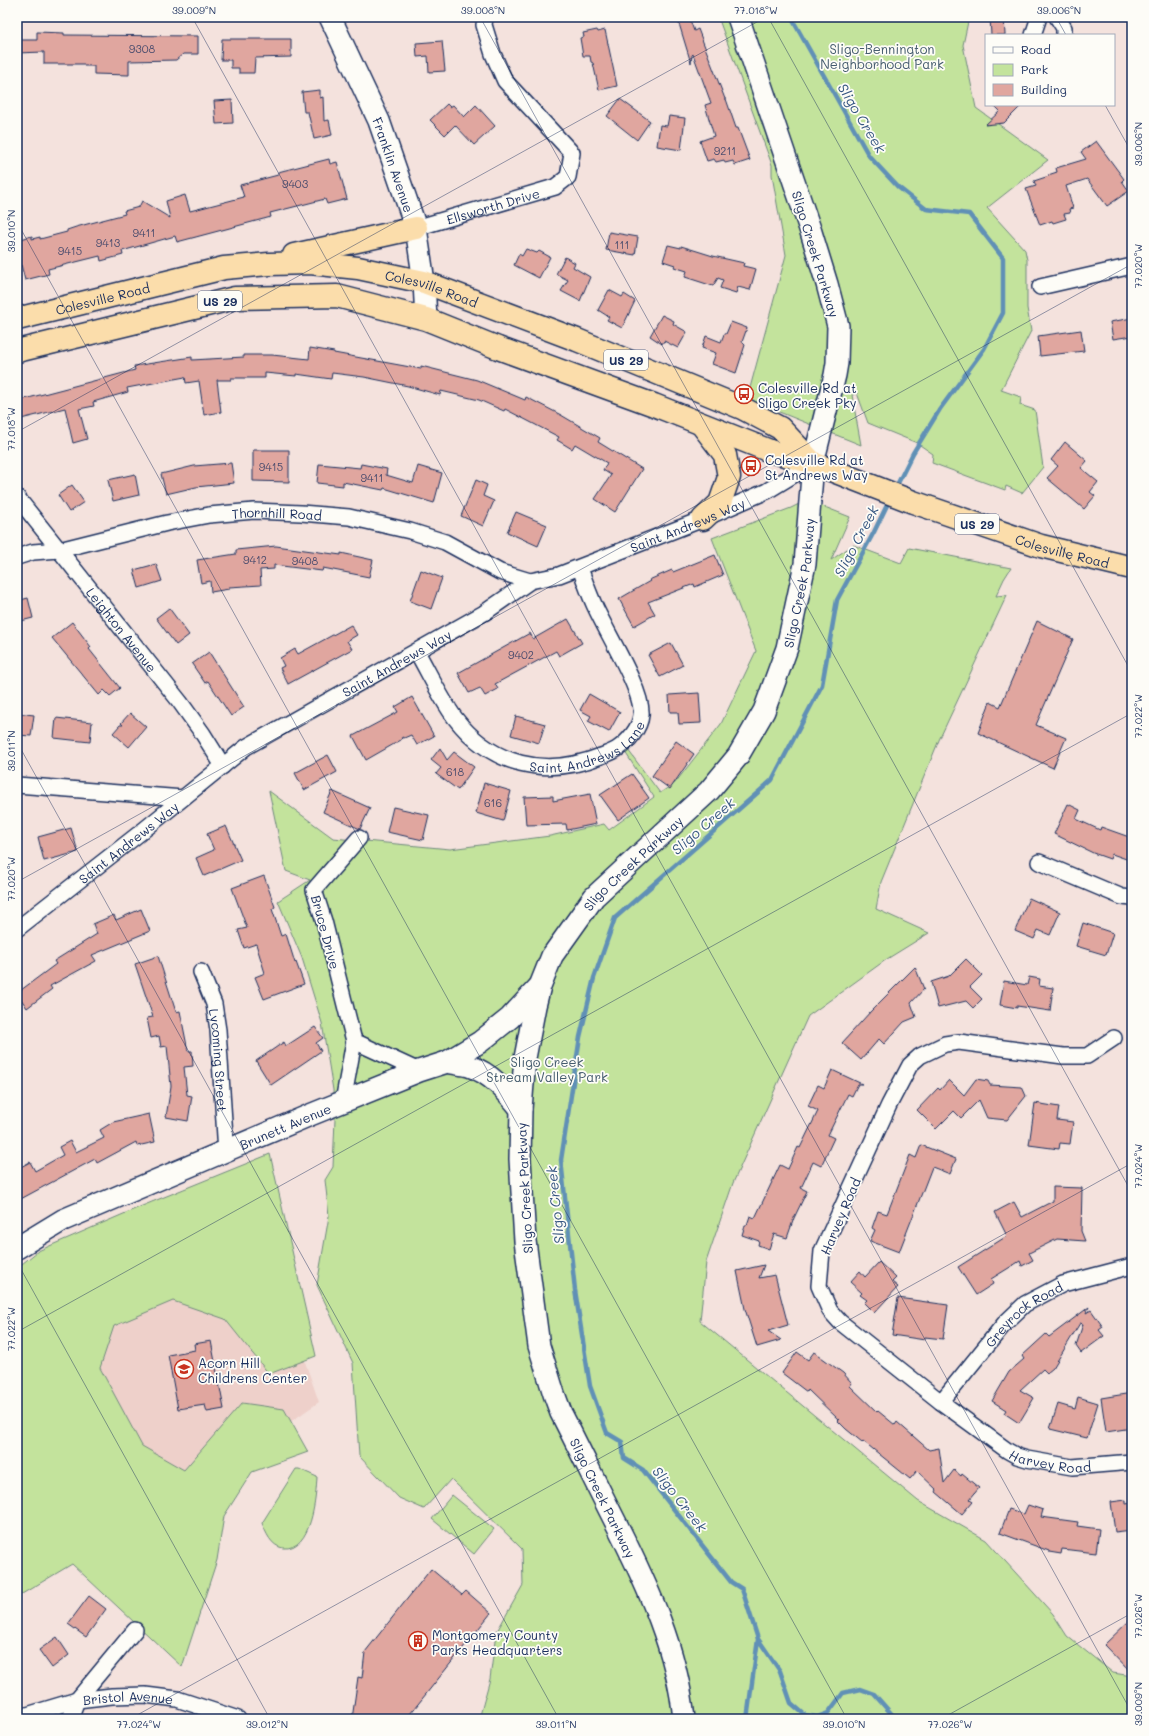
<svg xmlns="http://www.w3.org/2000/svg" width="1149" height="1736" font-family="Mali,sans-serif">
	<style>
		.built { fill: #eed0ca }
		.green { fill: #c3e39c; stroke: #6f897d }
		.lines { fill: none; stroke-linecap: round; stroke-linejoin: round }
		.stream { stroke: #6190b6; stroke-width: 4.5 }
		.building { fill: #e0a69f; stroke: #1b2f5e }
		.street-casing { stroke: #1b2f5e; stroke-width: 18 }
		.secondary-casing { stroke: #1b2f5e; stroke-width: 24 }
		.highway-casing { stroke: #1b2f5e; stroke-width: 25 }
		.street { stroke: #fdfcf7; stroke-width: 15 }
		.secondary { stroke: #fdfcf7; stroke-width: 21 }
		.highway { stroke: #fbddab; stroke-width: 22 }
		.ticks { fill: none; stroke: #1b2f5e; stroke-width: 1; stroke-opacity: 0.45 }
		.labels { text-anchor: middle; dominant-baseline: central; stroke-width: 3.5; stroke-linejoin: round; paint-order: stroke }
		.number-label { font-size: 11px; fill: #4c4d6e }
		.shield { fill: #fdfcf7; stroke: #5f6c8c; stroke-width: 1 }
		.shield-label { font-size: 12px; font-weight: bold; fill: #1b2f5e }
		.park-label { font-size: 13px; fill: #455c6e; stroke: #fdfcf7 }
		.street-label { font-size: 13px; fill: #1b2f5e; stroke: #fdfcf7 }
		.poi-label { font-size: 13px; fill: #1b2f5e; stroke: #fdfcf7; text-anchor: start }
		.water-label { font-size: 14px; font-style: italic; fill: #385883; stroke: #fdfcf7 }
		.neatline { fill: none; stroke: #1b2f5e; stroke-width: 1.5 }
		.ticks-label { font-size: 10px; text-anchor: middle; fill: #1b2f5e }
	</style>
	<rect width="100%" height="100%" fill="#f4e2dd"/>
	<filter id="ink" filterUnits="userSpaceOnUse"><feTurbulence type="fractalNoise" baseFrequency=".025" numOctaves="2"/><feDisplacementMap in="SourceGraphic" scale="8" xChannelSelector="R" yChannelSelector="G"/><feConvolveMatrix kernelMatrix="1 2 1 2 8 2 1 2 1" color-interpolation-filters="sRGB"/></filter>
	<g filter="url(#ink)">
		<!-- built -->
		<path class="built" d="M265 1247 319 1402 158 1514 69 1418 113 1284Z"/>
		<!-- green -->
		<path class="green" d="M718 17H969L963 45 976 108 1048 160 987 208 1025 250 1027 260V308L1031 331 1001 390 1021 397 1020 405 1035 410 1043 467 1022 493 1006 486 1005 490 932 463 933 454 917 443 868 423 857 393 852 395 861 445 747 399 786 255 772 175V165Z
			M807 500 850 517 831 560 853 545 901 563 909 548 1011 568 1004 579 996 596 1007 595 939 740 881 882 876 909 929 933 887 959 808 1016 733 1183 706 1262 700 1321 918 1501 986 1540 1053 1614 1067 1636 1113 1673 1132 1676V1719H479L490 1679 496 1633 523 1585 522 1549 451 1479 424 1509 399 1498 359 1456 353 1363 317 1285 329 1216 325 1180 333 1167 335 1119 333 1090 322 1023 302 958 278 901 310 880 286 871 269 791 333 838 450 849 550 836 604 824 609 830 654 797 625 752 628 750 660 793 675 783 721 724 756 651 712 538 791 508Z
			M270 1154 316 1356 269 1374 225 1319 173 1301 114 1326 100 1368 142 1446 184 1470 242 1403 284 1409 308 1452 252 1472 224 1516 217 1560 182 1667 72 1564 17 1597V1268L38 1251 142 1206Z
			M296 1469H299L317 1477C316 1497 312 1551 283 1548 271 1546 266 1533 262 1523Z
			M452 1495 494 1529 474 1554 432 1519Z"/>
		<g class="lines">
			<!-- stream -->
			<path class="stream" d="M791 17 869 156 898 187 926 209 969 214 1003 258V313L984 349 940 409 913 453 895 489
				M758 1639 780 1671 791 1703 805 1715 817 1717 828 1713 843 1693 860 1689 874 1694 896 1719
				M747 1719 758 1639 742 1589 731 1582 643 1470 624 1458 622 1442 607 1433 590 1386 575 1290 561 1160 580 1037 594 978 615 918 772 780 822 685 837 600 874 532 890 499"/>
		</g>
		<!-- building -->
		<path class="building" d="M677 17H689L694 31 698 29 725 99H726L736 128H738L750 160 735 165 733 161 725 163 724 160 716 162 714 159 707 161 700 141 714 136 705 105 711 103 693 54 692 55 691 63Z
			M990 17H1004L1005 35H991Z
			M597 30 598 32 605 30 617 86 599 90 593 63 591 62 590 56H583L580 38 584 37 583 33Z
			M37 32 64 33V35L198 36V54H183L176 60 129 61V75L94 74V66H84V64H44V52L17 53V40H37Z
			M222 39H291V57L255 58 254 73H239V68H231V60H221Z
			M442 41 445 71 429 72 428 56 417 57 416 43Z
			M320 90V98L323 97 324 121 329 120 332 135 314 139 308 112H304L302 92Z
			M620 99 650 121 637 140 607 116Z
			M232 100 233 123 216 124 214 101Z
			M447 104 450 107 453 105 464 117 476 105 495 126 474 145 455 125 445 135 430 120Z
			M994 105H1022L1004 123 985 125 1000 111Z
			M669 116 685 118 681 150 657 146 660 125 667 126Z
			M1096 141 1124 179 1122 181 1129 191 1107 206 1087 179 1066 186 1073 208 1069 209 1070 213 1064 214 1066 219 1053 223 1052 221 1040 225 1026 189 1036 186 1034 181 1049 176 1048 175 1057 172 1056 168 1086 159 1081 152Z
			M329 159 330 164 337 162 347 199 327 204 325 199 270 213 271 217 177 242 175 236 122 251 123 255 101 261 100 256 48 269 49 274 25 280 17 249V240L32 236V239L40 237V239L67 232V230L76 227 125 214 124 211 139 207 142 201 170 218 166 201 185 195 190 211 244 197 240 185 278 175V172Z
			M609 232 638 237 635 255 606 250Z
			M668 245 681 248V246L713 256 744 263 743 266 756 269 750 290 738 287 736 293 720 288 723 280 718 278 713 286 685 277 687 271 674 267 675 265 663 261Z
			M526 249 537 253 539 251 550 257 539 278 514 265 519 254 522 256Z
			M565 257 575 263 573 267 590 277 580 301 561 291 568 280 556 274Z
			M609 290 622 297 624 294 635 301 622 328 607 320 609 317 598 310Z
			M662 315 674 321 673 324 687 332 678 348 664 341 662 344 650 336Z
			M1132 318V336L1113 339 1110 322Z
			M731 322 747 328 742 342 745 345 736 373 712 364 716 353 702 348 706 336 721 342 724 334H726Z
			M1081 330 1084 351 1040 356 1038 336Z
			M310 348 334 352V353L421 369V366L477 380 525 400 526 397 561 415 600 438 598 442 642 469 615 512 595 499 611 475 603 470 607 463 575 444 572 449 557 440 559 437 505 409 504 411 479 400 441 391 440 395 408 386 364 377 332 373 331 379 296 374V376L265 373V378H231V380H217L221 412 204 415 199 381 186 383 185 377 127 388 128 392 93 402 94 406 79 409 87 439 73 443 65 408 17 420V401L135 370 134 366 192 357V360L244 357V355H272L309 359Z
			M1065 442 1087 461 1081 468 1098 482 1090 492 1095 496 1084 509 1047 478 1058 466 1051 460Z
			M253 450H289V482L253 481Z
			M231 463 234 483 196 487 166 494 161 474 194 466Z
			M319 464 360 468 361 464 387 469 386 475 413 483 418 466 442 473 434 503 384 488 383 490 343 482V486L317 483Z
			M135 474 139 495 113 501 108 480Z
			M476 480 487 485 483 496 494 501 483 526 461 516Z
			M72 485 84 502 69 512 58 495Z
			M516 512 547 525 538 546 507 532Z
			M276 546 341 555V553L373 560 369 577 323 568 322 571 274 565V569L260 570 261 585 229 587V589L211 592 210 581 201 583 197 560 236 554V550Z
			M715 555 723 575 695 587 694 584 648 602 655 614 634 626 619 599 650 581 649 580 672 570 673 572Z
			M156 564 162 581 139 588 134 570Z
			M421 570 442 578 431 609 410 601Z
			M28 598 33 618 17 622V601Z
			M169 608 189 635 176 645 156 618Z
			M568 619 582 643 559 656 556 651 495 684 498 689 485 696 480 688 469 693 458 673 530 633 533 639Z
			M1037 621 1073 639 1036 725 1066 738 1053 768 978 733 990 702 1000 707Z
			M72 622 91 647 89 649 120 688 110 696 104 690 99 695 52 638Z
			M351 625 357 635 347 641 352 649 288 684 280 668 284 666 280 658 295 649 298 654Z
			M671 643 683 665 660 677 648 655Z
			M209 652 244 707 231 716 208 681 205 683 192 664Z
			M699 693 701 723 679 724 678 712H670L669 695Z
			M589 694 620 712 609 732 588 721 591 716 580 710Z
			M412 697 434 736 417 745 411 735 404 738 402 737 401 740 366 760 353 736 398 712 395 707Z
			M17 713 34 715 31 736 17 735Z
			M130 713 146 727 129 747 113 733 120 725H123L121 723Z
			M516 716 545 724 539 743 511 735Z
			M56 718 92 722 90 742 54 738Z
			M676 741 694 754 670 789 652 776Z
			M440 748 447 760 454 752 474 767 458 790 436 774 441 768 431 760Z
			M328 755 337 772 304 790 295 773Z
			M632 774 649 798 618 820 600 795Z
			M484 783 511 791 503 821 476 813Z
			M332 791 370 808 360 829 323 812Z
			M590 794 596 824 567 830 566 824 526 825 524 797 553 796V801Z
			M1068 804 1080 810 1076 819 1100 830 1101 827 1132 838V861L1112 854 1110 859 1093 853 1054 834Z
			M393 807 429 815 423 840 387 832Z
			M226 826 241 860 204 876 196 858 214 850 207 834Z
			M71 828 78 852 44 861 38 837Z
			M264 876 275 907 272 909 281 936 286 934 295 963 296 962 304 984 264 999 255 977 265 973 256 944 244 948 238 930 247 928 232 888Z
			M1029 898 1060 912 1050 935 1038 930 1034 939 1015 931Z
			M141 909 150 931 92 955 96 961 50 986 52 989 27 1008 17 993 56 964 54 961 97 934 93 924 114 915 116 920Z
			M1083 923 1113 933 1106 955 1076 946Z
			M158 956 176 1012 180 1011 188 1051H192L193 1066 184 1067 187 1095 192 1096 188 1121 166 1117 171 1086 167 1046 161 1047 159 1036 151 1038 147 1018 153 1017 135 964Z
			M966 959 982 975 970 987 982 999 973 1008 966 1001 938 1008 931 982 949 976Z
			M915 967 924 989 911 1003 916 1017 904 1022 884 1044 879 1039 861 1060 842 1043 871 1011Z
			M1029 977 1040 979 1039 986 1053 988 1050 1011 1017 1006V1008L1000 1005 1004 981 1027 985Z
			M315 1027 323 1038 316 1043 321 1051 271 1085 256 1061 284 1042 286 1046Z
			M832 1070 862 1084H858L852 1096 848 1094 828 1135 834 1138 821 1166 813 1162 801 1188 807 1191 794 1218 787 1238 774 1234 769 1249 758 1245 759 1241 742 1235 745 1225H747L750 1216 755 1218 780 1165 788 1169 798 1147 800 1148 818 1111 808 1106 818 1085 824 1088Z
			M976 1079 988 1081 990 1085 1022 1087 1026 1096 1007 1120 987 1118 979 1100 961 1118 954 1111 936 1129 917 1110 938 1088 940 1090 949 1080 964 1095Z
			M1035 1103 1059 1107 1057 1120 1073 1122 1070 1144 1060 1143 1059 1149 1029 1145Z
			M149 1114 155 1142 137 1146 136 1142 97 1163 95 1159 17 1201V1169L30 1162 35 1171 63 1155 59 1147 70 1141 76 1152 104 1138 100 1130 113 1122Z
			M921 1145 956 1159 950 1174 932 1167 899 1252 870 1241 875 1230 872 1228 878 1211 887 1214 910 1155 916 1158Z
			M1053 1187 1082 1188 1081 1231 1085 1241 1057 1239 1029 1253 1033 1260 1022 1266 1020 1261 991 1279 993 1284 976 1295 958 1267 1007 1236 995 1212 1014 1202 1022 1217 1053 1201Z
			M879 1262 896 1278 892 1282 898 1287 874 1313 864 1303 867 1300 860 1295 862 1293 850 1282 860 1271 865 1277Z
			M764 1265 759 1278 775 1275 788 1325 768 1331 781 1340 757 1347 745 1309 737 1271Z
			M898 1298 948 1305 943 1339 925 1337V1340L892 1335Z
			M1089 1307 1086 1313 1091 1310 1103 1327 1099 1330 1104 1336 1081 1353 1076 1346 1083 1324 1080 1323 1053 1368 1047 1373 1043 1369 1020 1390 1034 1398 1019 1423 1004 1413 1006 1410 992 1401 1009 1372 1024 1359 1022 1356 1046 1334 1049 1337Z
			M211 1341 224 1409 207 1412 205 1405 178 1409 168 1355 195 1350 194 1344Z
			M797 1352 808 1360 814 1352 843 1373 852 1383 850 1386 877 1412 878 1411 895 1425 897 1422 929 1450 939 1448 944 1483 954 1470 961 1476 962 1474 979 1488 970 1499 973 1501 962 1514 936 1492 937 1490 917 1471 910 1479 863 1441 862 1442 846 1429 838 1421 839 1420 808 1390 807 1392 782 1373Z
			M1132 1393V1428L1106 1432 1101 1398Z
			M1078 1397 1098 1403 1087 1438 1050 1429 1058 1404 1075 1409Z
			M1126 1500V1504L1132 1503V1530L1115 1532 1111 1502Z
			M1028 1505 1043 1510 1041 1517 1078 1522 1077 1526 1099 1529 1096 1553 1062 1549 1061 1554 1049 1552V1551L1000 1533 1009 1509 1024 1514Z
			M431 1569 462 1595 466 1591 491 1613 406 1719H352L358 1677 362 1678 365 1652Z
			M89 1596 106 1609 86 1637 68 1624Z
			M1132 1618V1674L1104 1645Z
			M57 1637 69 1655 52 1668 39 1650Z"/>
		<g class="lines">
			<!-- street casing -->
			<g class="street-casing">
				<g id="street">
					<path d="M1057 17 1064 28V35"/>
					<path d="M1033 35 1039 17"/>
					<path id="s1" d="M416 228 555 187 568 177 572 153 505 81 493 54 484 25 485 17"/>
					<path d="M1040 287 1132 266"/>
					<path id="s2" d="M17 497 180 702 203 734 223 766"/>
					<path id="s3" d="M17 557 33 552 59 550 167 523 209 515 254 511 301 513 349 517 410 531 445 542 500 572 530 581"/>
					<path id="s4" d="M417 652C429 673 441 699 455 718 492 766 545 778 601 756 606 754 613 752 617 749 628 742 640 728 641 715 644 691 603 627 593 602 588 591 584 579 580 568"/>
					<path d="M17 785 183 798"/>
					<path d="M1039 862 1122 897 1132 898"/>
					<path id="s5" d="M17 929 145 829 246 747 484 613 530 581 559 575 703 519 767 491 813 463"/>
					<path id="s6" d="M201 972 214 1004 218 1030 226 1152"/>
					<path id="s7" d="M1114 1038 1087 1056H1063L959 1042 945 1044 920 1056 910 1065 889 1105 822 1251 819 1286 830 1311 840 1322 941 1402 1008 1451 1017 1456 1027 1459 1072 1467 1132 1462"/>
					<path d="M354 1041 419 1071"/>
					<path d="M343 1102 354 1041 324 921 314 890 359 838"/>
					<path id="s8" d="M941 1402 1005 1323 1025 1304 1063 1284 1132 1266"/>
					<path id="s9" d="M17 1718 77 1700 112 1696 145 1695 177 1699 238 1719"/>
					<path d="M70 1719 77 1700 135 1630"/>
				</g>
			</g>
			<!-- secondary casing -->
			<g class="secondary-casing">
				<g id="secondary">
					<path id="s10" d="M330 17 379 121 416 228 424 282 426 319"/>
					<path d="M447 1062C454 1064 462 1064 469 1066 491 1073 507 1092 521 1109"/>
					<path id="s11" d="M17 1248 63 1220 310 1115 419 1071 447 1062 480 1042 510 1018 538 988"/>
					<path id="s12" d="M684 1719C677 1649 648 1587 617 1525 598 1488 580 1450 561 1413L554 1394 539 1346 525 1241 520 1159 521 1109 525 1058 535 1006 540 986 552 956 594 897 709 791 738 756 764 711 787 648 805 564 813 463 835 375 837 363 838 326 827 284 811 232 738 17"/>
				</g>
			</g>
			<!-- highway casing -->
			<g class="highway-casing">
				<g id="highway">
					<path d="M294 255 416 228"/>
					<path id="s13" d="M17 319 224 268 269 264 310 263 358 268 424 282 577 340 742 408 780 428 813 463"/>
					<path id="s14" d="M17 351 235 298 337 296 426 319 498 348 654 405 770 451 813 463 913 502 1041 546 1132 568"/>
					<path d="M702 425 725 455 729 477 720 503 703 519"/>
				</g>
			</g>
			<!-- street -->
			<use href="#street" class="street"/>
			<!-- secondary -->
			<use href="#secondary" class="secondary"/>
			<!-- highway -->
			<use href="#highway" class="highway"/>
		</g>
	</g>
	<!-- ticks -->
	<path class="ticks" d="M192 17 1132 1713M480 17 1132 1193M768 17 1132 673M1056 17 1066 35M1105 105 1132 153M17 222 847 1719M17 432 766 17M17 742 559 1719M17 882 1132 264M17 1262 270 1719M17 1332 1132 713M130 1719 1132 1163M941 1719 1132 1613"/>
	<!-- icons -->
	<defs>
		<g id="bus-ring" transform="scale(1)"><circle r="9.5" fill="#fdfcf7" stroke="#c8321e" stroke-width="1.5"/><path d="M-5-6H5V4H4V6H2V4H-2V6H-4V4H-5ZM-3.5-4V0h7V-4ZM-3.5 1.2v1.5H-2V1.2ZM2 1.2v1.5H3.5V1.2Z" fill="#c8321e"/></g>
		<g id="school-ring" transform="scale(1)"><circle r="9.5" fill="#fdfcf7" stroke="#c8321e" stroke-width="1.5"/><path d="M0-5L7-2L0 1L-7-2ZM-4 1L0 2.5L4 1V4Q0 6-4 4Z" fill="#c8321e"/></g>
		<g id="building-ring" transform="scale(1)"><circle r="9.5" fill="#fdfcf7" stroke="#c8321e" stroke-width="1.5"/><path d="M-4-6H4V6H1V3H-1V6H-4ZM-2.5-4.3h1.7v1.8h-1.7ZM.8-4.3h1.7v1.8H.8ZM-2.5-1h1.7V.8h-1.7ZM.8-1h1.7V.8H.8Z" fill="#c8321e"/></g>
	</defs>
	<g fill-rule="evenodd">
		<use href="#bus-ring" x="744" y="394"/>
		<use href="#bus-ring" x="751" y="466"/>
		<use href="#school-ring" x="184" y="1369"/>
		<use href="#building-ring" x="418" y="1641"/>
	</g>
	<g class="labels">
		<!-- number labels -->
		<g class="number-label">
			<text x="142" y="48">9308</text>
			<text x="725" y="150">9211</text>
			<text x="295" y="183">9403</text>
			<text x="144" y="232">9411</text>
			<text x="108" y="242">9413</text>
			<text x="622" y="244">111</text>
			<text x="70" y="250">9415</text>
			<text x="271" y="466">9415</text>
			<text x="372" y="477">9411</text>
			<text x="255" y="559">9412</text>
			<text x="305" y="560">9408</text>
			<text x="521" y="654">9402</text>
			<text x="455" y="771">618</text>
			<text x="493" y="802">616</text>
		</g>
		<!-- shield labels -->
		<g class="shield">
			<rect x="198" y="291" width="44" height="20" rx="3"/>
			<rect x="604" y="350" width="44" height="20" rx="3"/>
			<rect x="955" y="514" width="44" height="20" rx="3"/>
		</g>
		<g class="shield-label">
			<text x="220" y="301">US 29</text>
			<text x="626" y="360">US 29</text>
			<text x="977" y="524">US 29</text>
		</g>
		<!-- park labels -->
		<g class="park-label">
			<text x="882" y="48">Sligo-Bennington<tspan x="882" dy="15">Neighborhood Park</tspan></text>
			<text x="547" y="1061">Sligo Creek<tspan x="547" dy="15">Stream Valley Park</tspan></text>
		</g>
		<!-- street labels -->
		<g class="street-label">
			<text stroke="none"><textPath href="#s10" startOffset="161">Franklin Avenue</textPath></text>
			<text stroke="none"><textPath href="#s1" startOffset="80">Ellsworth Drive</textPath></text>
			<text transform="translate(816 254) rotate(73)">Sligo Creek Parkway</text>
			<text stroke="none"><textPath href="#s13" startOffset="424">Colesville Road</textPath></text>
			<text stroke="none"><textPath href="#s13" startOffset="88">Colesville Road</textPath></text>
			<text stroke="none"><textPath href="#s3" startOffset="265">Thornhill Road</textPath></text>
			<text stroke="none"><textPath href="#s5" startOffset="789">Saint Andrews Way</textPath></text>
			<text stroke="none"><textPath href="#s14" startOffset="1096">Colesville Road</textPath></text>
			<text stroke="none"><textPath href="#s12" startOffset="1257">Sligo Creek Parkway</textPath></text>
			<text stroke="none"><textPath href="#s2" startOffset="169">Leighton Avenue</textPath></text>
			<text stroke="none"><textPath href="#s5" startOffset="465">Saint Andrews Way</textPath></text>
			<text stroke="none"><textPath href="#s4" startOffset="230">Saint Andrews Lane</textPath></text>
			<text stroke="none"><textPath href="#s5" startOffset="141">Saint Andrews Way</textPath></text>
			<text stroke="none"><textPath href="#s12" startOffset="921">Sligo Creek Parkway</textPath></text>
			<text transform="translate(326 932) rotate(75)">Bruce Drive</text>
			<text stroke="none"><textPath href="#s6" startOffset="91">Lycoming Street</textPath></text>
			<text stroke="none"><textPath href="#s11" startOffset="295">Brunett Avenue</textPath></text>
			<text transform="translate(524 1188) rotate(-93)">Sligo Creek Parkway</text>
			<text transform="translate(840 1216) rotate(-67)">Harvey Road</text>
			<text stroke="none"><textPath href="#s8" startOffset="122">Greyrock Road</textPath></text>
			<text stroke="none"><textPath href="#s7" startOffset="756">Harvey Road</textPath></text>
			<text transform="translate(603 1498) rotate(64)">Sligo Creek Parkway</text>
			<text stroke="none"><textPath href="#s9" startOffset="114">Bristol Avenue</textPath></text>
		</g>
		<!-- poi labels -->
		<g class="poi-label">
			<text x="758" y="387">Colesville Rd at<tspan x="758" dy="15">Sligo Creek Pky</tspan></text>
			<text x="765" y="459">Colesville Rd at<tspan x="765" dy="15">St Andrews Way</tspan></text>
			<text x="198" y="1362">Acorn Hill<tspan x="198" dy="15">Childrens Center</tspan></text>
			<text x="432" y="1634">Montgomery County<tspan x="432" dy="15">Parks Headquarters</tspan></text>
		</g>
		<!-- water labels -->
		<g class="water-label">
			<text transform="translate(862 118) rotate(59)">Sligo Creek</text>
			<text transform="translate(856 541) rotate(-62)">Sligo Creek</text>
			<text transform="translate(703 826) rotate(-41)">Sligo Creek</text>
			<text transform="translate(555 1205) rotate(-96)">Sligo Creek</text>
			<text transform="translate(680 1499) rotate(52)">Sligo Creek</text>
		</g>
	</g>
	<!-- margin -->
	<rect width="1149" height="1736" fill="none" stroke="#fdfcf7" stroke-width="44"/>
	<!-- legend -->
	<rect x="985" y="34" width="130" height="72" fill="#fdfcf7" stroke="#a3aaba"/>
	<rect x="993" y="47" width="20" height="6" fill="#fdfcf7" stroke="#a3aaba"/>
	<text x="1021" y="54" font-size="12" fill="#1b2f5e">Road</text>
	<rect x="993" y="64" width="20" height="12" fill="#c3e39c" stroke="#a3aaba"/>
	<text x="1021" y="74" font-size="12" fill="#1b2f5e">Park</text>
	<rect x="993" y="84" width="20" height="12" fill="#e0a69f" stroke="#a3aaba"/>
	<text x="1021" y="94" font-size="12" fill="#1b2f5e">Building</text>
	<rect x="22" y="22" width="1105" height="1692" class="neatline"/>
	<g class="ticks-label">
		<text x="194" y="14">39.009°N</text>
		<text x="483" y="14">39.008°N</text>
		<text x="756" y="14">77.018°W</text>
		<text x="1059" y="14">39.006°N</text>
		<text transform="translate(1138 144) rotate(-90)" y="4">39.006°N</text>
		<text transform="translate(11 231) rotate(-90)" y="4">39.010°N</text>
		<text transform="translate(1138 266) rotate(-90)" y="4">77.020°W</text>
		<text transform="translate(11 429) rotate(-90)" y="4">77.018°W</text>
		<text transform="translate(1138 716) rotate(-90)" y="4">77.022°W</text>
		<text transform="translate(11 751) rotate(-90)" y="4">39.011°N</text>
		<text transform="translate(11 879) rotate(-90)" y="4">77.020°W</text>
		<text transform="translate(1138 1166) rotate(-90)" y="4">77.024°W</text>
		<text transform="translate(11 1329) rotate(-90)" y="4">77.022°W</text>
		<text transform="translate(1138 1616) rotate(-90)" y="4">77.026°W</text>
		<text transform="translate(1138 1704) rotate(-90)" y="4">39.009°N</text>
		<text x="139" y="1728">77.024°W</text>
		<text x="267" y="1728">39.012°N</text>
		<text x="556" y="1728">39.011°N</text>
		<text x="844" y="1728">39.010°N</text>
		<text x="950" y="1728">77.026°W</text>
	</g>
</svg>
